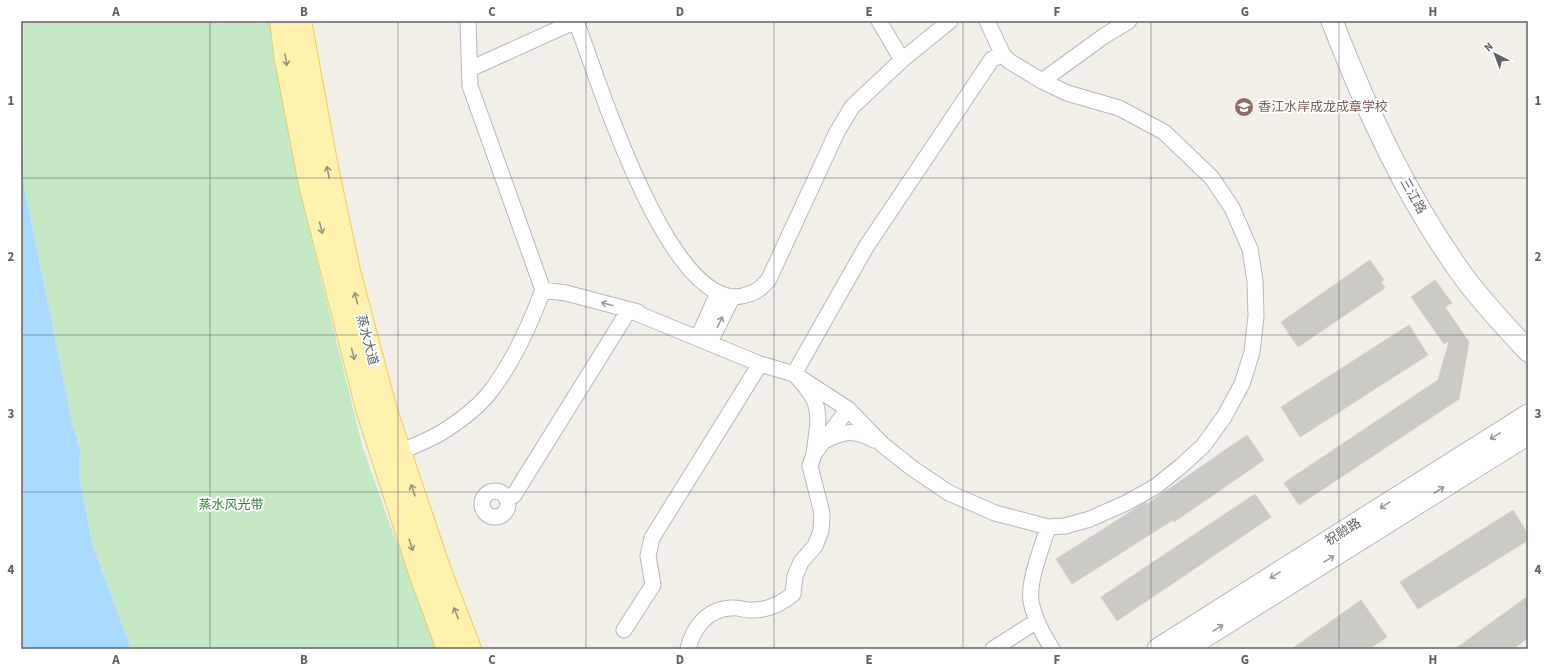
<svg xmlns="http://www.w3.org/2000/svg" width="1549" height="670" font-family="'Source Sans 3','Noto Sans SC',sans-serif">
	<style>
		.green { fill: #c5e8c5 }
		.water { fill: #aadaff }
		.building { fill: #cccac5; stroke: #d6d1c6 }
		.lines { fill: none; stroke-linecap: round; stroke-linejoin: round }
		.street-casing { stroke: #b5b8bc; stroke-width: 17 }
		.secondary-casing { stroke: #b6babf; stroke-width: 23 }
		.primary-casing { stroke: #f2c960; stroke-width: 24 }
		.street { stroke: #fff; stroke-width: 15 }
		.secondary { stroke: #fff; stroke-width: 21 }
		.primary { stroke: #fff2af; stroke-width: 22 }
		.oneway { stroke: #979581 }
		.oneway2 { stroke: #979a9d }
		.grid { fill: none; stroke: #5f6368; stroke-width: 1; stroke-opacity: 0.55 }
		.labels { text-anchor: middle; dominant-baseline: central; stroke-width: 4; stroke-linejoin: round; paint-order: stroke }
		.education-label { font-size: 13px; fill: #785e54; stroke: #fff; text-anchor: start }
		.street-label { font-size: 13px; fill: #5f6368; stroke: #fff }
		.park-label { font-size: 13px; fill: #348238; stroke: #fff }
		.neatline { fill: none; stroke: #5f6368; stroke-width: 1.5 }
		.grid-label { font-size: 13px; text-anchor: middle; font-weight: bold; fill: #5f6368 }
	</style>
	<rect width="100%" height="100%" fill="#f1efe8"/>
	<!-- green -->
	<path class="green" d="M21 21H271L295 161 313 246 362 445 391 528 440 649H131L92 544 79 476 80 449 72 423 24 186 21 124Z"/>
	<!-- water -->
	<path class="water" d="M21 124 24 186 72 423 80 449 79 476 92 544 131 649H21Z"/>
	<!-- building -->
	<path class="building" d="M1370 260 1384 280 1381 282 1385 288 1298 347 1281 322Z
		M1435 280 1452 303 1445 307 1469 342 1459 399 1299 505 1284 483 1438 380 1449 341 1444 344 1411 297Z
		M1409 325 1428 355 1300 437 1281 407Z
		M1247 435 1264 460 1174 522 1173 520 1072 584 1056 559 1138 507 1146 502 1147 504Z
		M1255 494 1271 517 1117 621 1101 597Z
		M1513 510 1528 534V540L1418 609 1400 582Z
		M1528 596V638L1513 649H1455Z
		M1361 600 1387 637 1369 649H1292Z"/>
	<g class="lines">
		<!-- street casing -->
		<g class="street-casing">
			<path id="street" d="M576 21C597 75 668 311 742 296 755 293 761 289 769 279L837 132 852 107 902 60 950 21
				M879 21 902 60
				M470 69 576 21
				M1042 81 1104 36 1129 21
				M543 290 566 293 638 312
				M718 293 700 333 704 341 712 338 732 298
				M824 441C845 431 853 429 874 440
				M400 452C415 445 433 439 447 429 464 418 481 405 493 388 513 361 531 322 543 290L470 86 468 21
				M814 454C819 414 824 404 794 374L866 247 992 59 1003 55
				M482 504a13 13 0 1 1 26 0a13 13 0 1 1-26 0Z
				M507 500 514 495 629 310 760 364 794 374 848 409 883 445 912 468 949 493 995 513 1048 527 1065 526 1090 519 1126 503 1155 487 1180 467 1203 446 1224 417 1242 384 1252 352 1256 316 1255 281 1250 249 1232 208 1212 178 1164 132 1119 108 1067 93 1042 81 1009 61 1003 55 987 21
				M1048 527C1042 548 1028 580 1031 601 1034 619 1043 634 1052 649
				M624 630 653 585 648 556 652 538 760 364
				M688 649C693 627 708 609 731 608 739 607 746 611 753 610 768 610 781 604 793 594L795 576 801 562 815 546 821 531 822 513 810 466 814 454 848 409
				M993 649 1037 621"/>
		</g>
		<!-- secondary casing -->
		<g class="secondary-casing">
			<path id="secondary" d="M1332 21C1367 111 1407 199 1464 277 1483 303 1506 327 1528 351
				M1158 649 1528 415
				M1185 649 1528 434"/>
		</g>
		<!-- primary casing -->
		<g class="primary-casing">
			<path id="primary" d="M281 21 286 60 310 184 368 412 421 576 448 649
				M300 21 328 173 349 271 386 411 440 571 470 649"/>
		</g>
		<!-- street -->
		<use href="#street" class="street"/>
		<!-- secondary -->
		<use href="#secondary" class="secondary"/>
		<!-- primary -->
		<use href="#primary" class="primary"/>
	</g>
	<!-- one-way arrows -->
	<defs><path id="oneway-shaft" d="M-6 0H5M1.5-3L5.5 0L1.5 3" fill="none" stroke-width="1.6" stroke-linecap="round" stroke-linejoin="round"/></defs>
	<g class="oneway">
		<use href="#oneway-shaft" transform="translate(286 60) rotate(81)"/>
		<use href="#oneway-shaft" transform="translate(328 172) rotate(-102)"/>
		<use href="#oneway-shaft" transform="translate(321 228) rotate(76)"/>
		<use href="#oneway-shaft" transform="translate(356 298) rotate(-105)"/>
		<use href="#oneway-shaft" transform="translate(353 354) rotate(76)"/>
		<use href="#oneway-shaft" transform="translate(413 490) rotate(-109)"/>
		<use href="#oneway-shaft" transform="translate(411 545) rotate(72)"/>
		<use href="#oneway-shaft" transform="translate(456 613) rotate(-111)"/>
	</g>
	<g class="oneway2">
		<use href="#oneway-shaft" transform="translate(607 304) rotate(-165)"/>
		<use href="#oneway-shaft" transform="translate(720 322) rotate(-64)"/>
		<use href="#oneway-shaft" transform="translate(1495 436) rotate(148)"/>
		<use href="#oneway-shaft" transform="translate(1439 490) rotate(-32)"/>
		<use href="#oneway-shaft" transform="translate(1385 505) rotate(148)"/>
		<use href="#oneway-shaft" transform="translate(1329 559) rotate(-32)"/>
		<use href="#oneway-shaft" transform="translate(1275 575) rotate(148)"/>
		<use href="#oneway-shaft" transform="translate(1218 628) rotate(-32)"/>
	</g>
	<!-- grid -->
	<path class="grid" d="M210 21V649M398 21V649M586 21V649M774 21V649M963 21V649M1151 21V649M1339 21V649M21 178H1528M21 335H1528M21 492H1528"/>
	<!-- icons -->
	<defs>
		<g id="school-disc" transform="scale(1)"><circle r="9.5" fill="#8d6e63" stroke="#fff"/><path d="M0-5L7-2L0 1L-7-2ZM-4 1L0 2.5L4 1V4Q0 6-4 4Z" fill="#fff"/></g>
	</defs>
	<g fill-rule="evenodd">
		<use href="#school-disc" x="1244" y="107"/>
	</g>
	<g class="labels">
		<!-- education labels -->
		<g class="education-label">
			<text x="1258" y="107">香江水岸成龙成章学校</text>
		</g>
		<!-- street labels -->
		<g class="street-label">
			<text transform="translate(1413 196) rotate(61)">三江路</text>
			<text transform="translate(367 340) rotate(75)">蒸水大道</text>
			<text transform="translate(1343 532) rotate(-32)">祝融路</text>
		</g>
		<!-- park labels -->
		<g class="park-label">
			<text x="231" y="505">蒸水风光带</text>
		</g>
	</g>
	<!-- border -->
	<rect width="1549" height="670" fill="none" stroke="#ffffff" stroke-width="44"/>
	<!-- north arrow -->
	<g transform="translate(1495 54) rotate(318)" stroke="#ffffff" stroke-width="3" paint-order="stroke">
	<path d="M0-3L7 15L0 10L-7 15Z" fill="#5f6368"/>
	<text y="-6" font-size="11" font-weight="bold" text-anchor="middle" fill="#5f6368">N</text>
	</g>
	<rect x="22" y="22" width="1505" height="626" class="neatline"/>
	<g class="grid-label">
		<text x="116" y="16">A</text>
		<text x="304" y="16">B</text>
		<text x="492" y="16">C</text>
		<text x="680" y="16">D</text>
		<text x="869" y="16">E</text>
		<text x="1057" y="16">F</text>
		<text x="1245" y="16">G</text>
		<text x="1433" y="16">H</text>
		<text x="11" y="105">1</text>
		<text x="1538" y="105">1</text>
		<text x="11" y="261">2</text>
		<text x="1538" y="261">2</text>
		<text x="11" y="418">3</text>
		<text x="1538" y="418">3</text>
		<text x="11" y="574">4</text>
		<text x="1538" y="574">4</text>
		<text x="116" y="664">A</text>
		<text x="304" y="664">B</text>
		<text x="492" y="664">C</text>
		<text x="680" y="664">D</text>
		<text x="869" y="664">E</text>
		<text x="1057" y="664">F</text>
		<text x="1245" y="664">G</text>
		<text x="1433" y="664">H</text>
	</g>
</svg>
